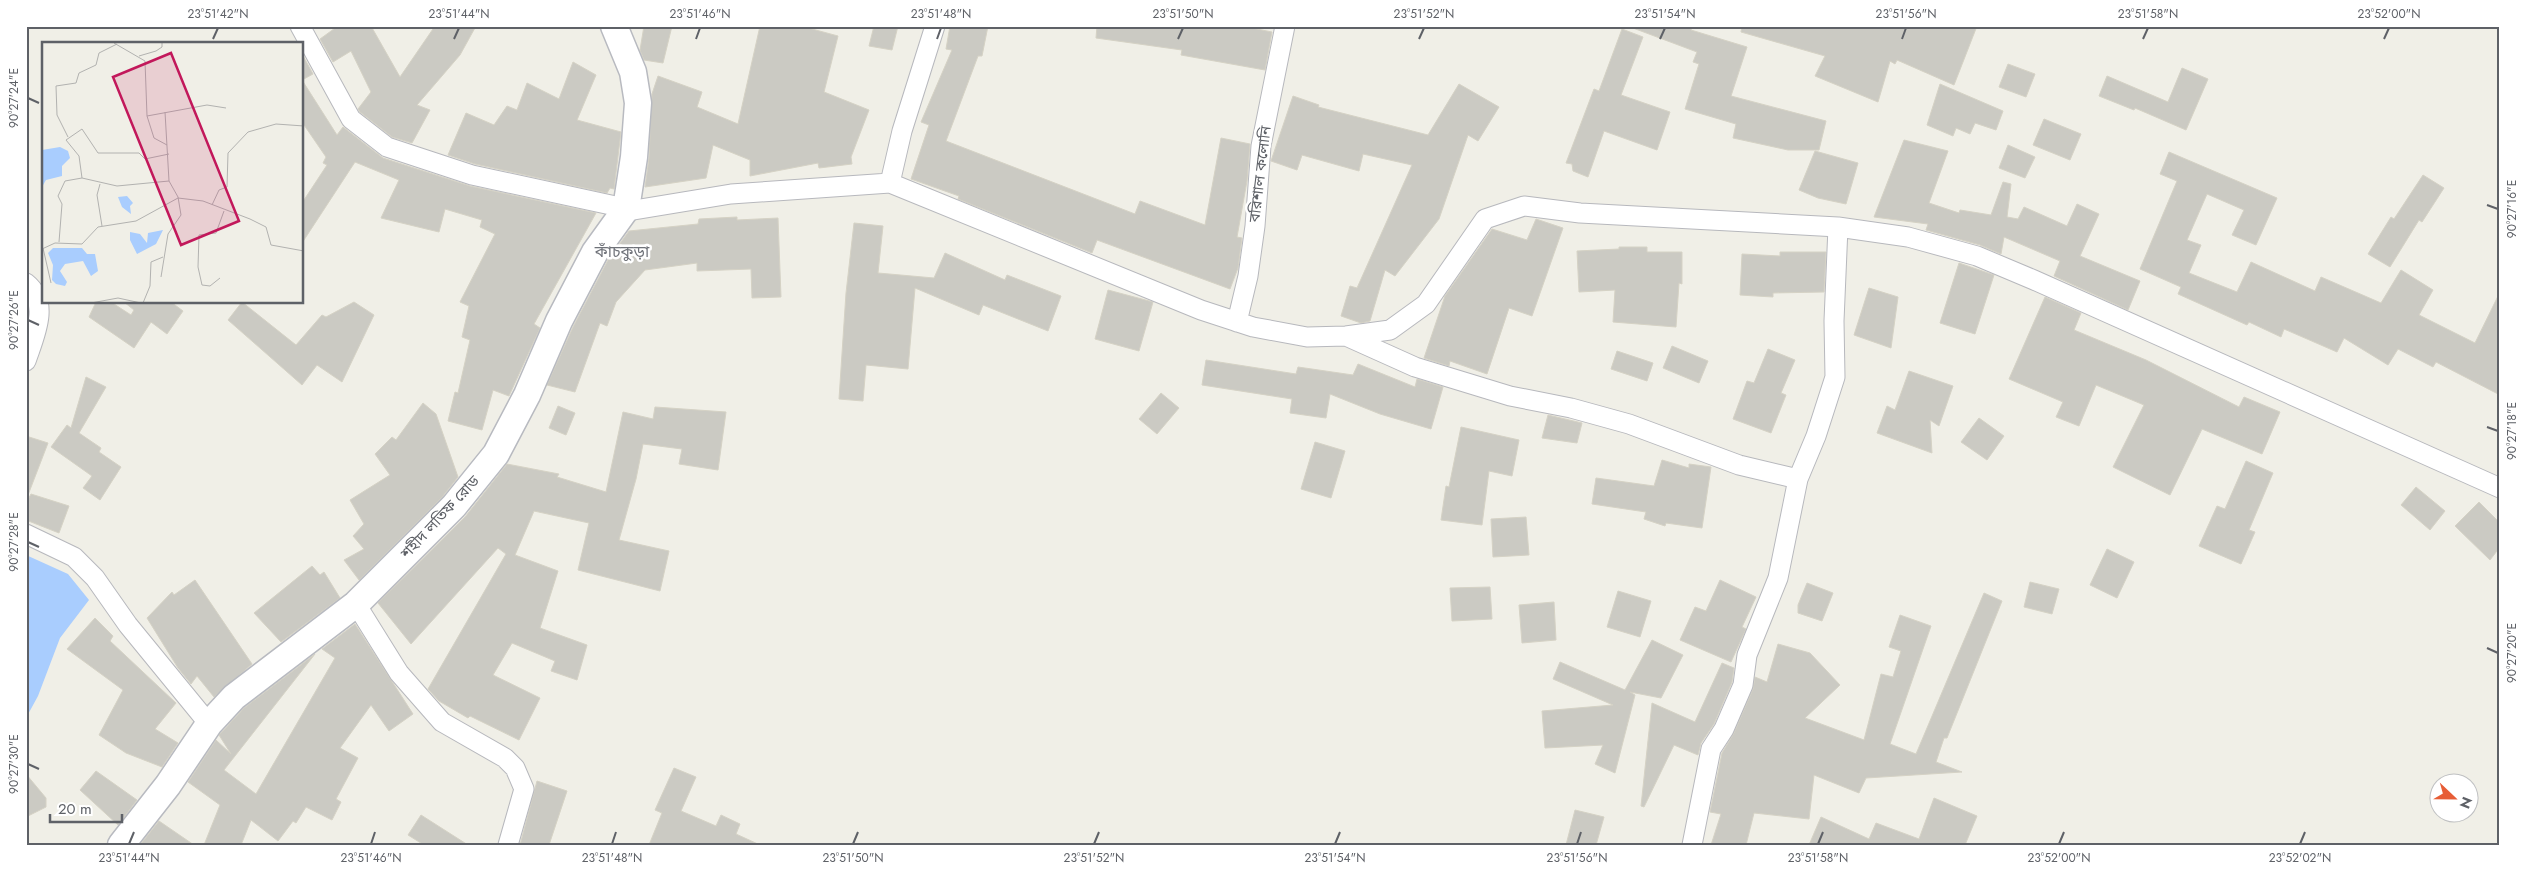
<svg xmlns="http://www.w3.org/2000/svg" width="2526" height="871" font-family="Jost,'Noto Sans Bengali',sans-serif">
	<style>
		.water { fill: #a9cdfe }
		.building { fill: #cbcac3; stroke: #d5d2c5 }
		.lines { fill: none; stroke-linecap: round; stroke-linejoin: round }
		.street-casing { stroke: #b7b8bd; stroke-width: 21 }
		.secondary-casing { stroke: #b8bac0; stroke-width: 29 }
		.street { stroke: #fff; stroke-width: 19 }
		.secondary { stroke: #fff; stroke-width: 26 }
		.ticks { fill: none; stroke: #5e6167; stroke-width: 2 }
		.labels { text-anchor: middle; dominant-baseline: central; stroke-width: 5; stroke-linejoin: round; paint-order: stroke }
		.street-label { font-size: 15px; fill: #5e6167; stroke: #fff }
		.neighbourhood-label { font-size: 16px; fill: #6f7279; stroke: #fff }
		.inset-road { fill: none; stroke: #b2b2b0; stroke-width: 1 }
		.view { fill: #c2185b; fill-opacity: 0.15; stroke: #c2185b; stroke-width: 2.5 }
		.inset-edge { fill: none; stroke: #5e6167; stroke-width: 2.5 }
		.neatline { fill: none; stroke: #5e6167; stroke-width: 2 }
		.ticks-label { font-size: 12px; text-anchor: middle; fill: #5e6167 }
	</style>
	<rect width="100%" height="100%" fill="#f0efe7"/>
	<!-- water -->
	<path class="water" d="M26 555 68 574 89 600 60 638 38 696 26 718Z"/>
	<!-- building -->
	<path class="building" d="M338 26H371L400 77 435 26H476L460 55 417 105 430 110 412 143 392 137 360 112 358 109 371 92 351 51 333 62 320 39Z
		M644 26H672L663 63 644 60 640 50Z
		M760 26H801L838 36 824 92 869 110 851 157 852 164 819 168 818 163 750 176V160L713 145 706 178 645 187 649 158 652 94 658 76 702 92 697 107 738 124Z
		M874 26H898L892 50 869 46Z
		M950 26H988L982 56H978L946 141 1135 214 1140 201 1205 225 1221 138 1250 144 1247 181 1237 237 1242 238 1238 268 1230 289 1097 240 1092 253 958 199 959 196 911 179 929 125 921 122 952 50 946 49Z
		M1097 26H1242L1272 32 1265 70 1181 55 1182 50 1096 38Z
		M1634 26H1692L1691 30 1747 47 1731 96 1826 121 1819 150H1788L1733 138 1736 124 1685 109 1699 64 1693 62 1697 52 1633 28Z
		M1742 26H1977L1954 85 1897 60 1895 64 1890 61 1878 102 1815 76 1825 56 1741 32Z
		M1622 29 1643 37 1621 95 1670 112 1657 150 1604 131 1588 177 1573 171 1572 164 1566 163 1594 89 1599 91Z
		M302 54 313 74 302 80Z
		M573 62 596 75 577 120 621 132 614 189 610 188 607 193 475 164 448 155 466 113 494 125 507 106 517 110 527 83 559 99Z
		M2008 64 2035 74 2026 97 1999 87Z
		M2182 68 2208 79 2186 130 2135 108 2134 110 2099 96 2107 76 2168 102Z
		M302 80 337 135 343 127 383 158 470 186 596 213 534 324 540 328 509 396 493 390 482 430 448 421 455 392 458 393 470 340 462 337 469 306 460 302 495 234 480 227 482 220 445 209 439 232 381 218 399 180 355 162 302 243V203L327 165 323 163 326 157 302 122Z
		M1459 84 1499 107 1478 141 1468 135 1439 219 1395 276 1385 270 1370 321 1361 323 1341 316 1350 286 1357 288 1412 165 1363 154 1359 171 1302 155 1297 170 1271 161 1293 96 1319 105 1318 107 1428 135Z
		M1940 84 2003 111 1996 130 1975 123 1970 134 1956 128 1953 136 1927 125Z
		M2044 119 2081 134 2070 160 2033 145Z
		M1904 140 1948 151 1929 203 1959 213 1960 210 1991 215 2003 182 2011 184 2007 217 2018 219 2024 207 2067 226 2077 204 2099 214 2080 256 2140 281 2128 310 2054 276 2060 261 2004 237 2001 254 1980 245 1926 230 1928 224 1874 217Z
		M2008 145 2035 157 2025 178 1999 168Z
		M1815 151 1858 163 1846 204 1818 198 1799 190Z
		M2169 152 2277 198 2256 245 2232 235 2244 210 2207 194 2187 240 2201 245 2189 273 2237 292 2251 262 2315 291 2321 277 2381 303 2401 270 2433 290 2419 315 2475 343 2500 292V395L2436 362 2433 367 2398 349 2388 365 2344 338 2337 352 2284 329 2281 337 2249 322 2247 325 2178 294 2181 287 2140 269 2177 181 2160 174Z
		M2423 175 2444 188 2422 222 2419 220 2390 267 2368 254 2391 217 2394 219Z
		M737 217V220L778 218 781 297 752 298 751 269 697 271V263L645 270 616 302 607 326 600 323 575 392 547 385 573 327 608 260 629 231 698 224 699 219Z
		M1536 219 1563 228 1532 316 1509 308 1487 374 1450 361 1449 366 1424 358 1445 296 1492 229 1527 240Z
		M854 223 883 226 878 273 934 278 945 253 1005 280 1007 275 1061 296 1048 331 983 305 979 315 915 288 908 369 866 365 863 401 839 399 846 293Z
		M1619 247H1647V252H1682V284L1679 283 1676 327 1613 322 1615 290 1579 292 1577 251 1619 249Z
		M1780 252H1826L1824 292 1773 293V297L1740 295 1742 254 1780 256Z
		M1959 263 1994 275 1975 334 1940 323Z
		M1869 288 1898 297 1891 348 1854 335Z
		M1108 290 1153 302 1139 351 1095 339Z
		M2045 297 2081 313 2074 330 2146 360 2239 407 2244 397 2280 412 2262 454 2202 429 2170 495 2113 467 2144 405 2096 385 2079 426 2056 417 2063 402 2009 379Z
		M96 302H111L131 315 134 310 124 302H171L183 311 167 334 151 322 134 348 89 317Z
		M242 302 296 345 322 315 326 317 354 302 374 315 342 382 317 365 302 385 228 320Z
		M1672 346 1708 361 1699 383 1663 368Z
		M1768 349 1795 360 1781 393 1786 395 1771 433 1733 419 1747 381 1754 383Z
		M1617 351 1653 363 1647 381 1611 369Z
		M1206 360 1296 374 1298 367 1353 375 1358 364 1415 387 1417 379 1443 387 1431 429 1380 414 1330 394 1326 418 1290 413 1292 399 1202 385Z
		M1909 371 1953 386 1939 426 1930 420 1932 453 1877 433 1887 406 1895 410Z
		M86 377 106 387 79 433 101 448 99 452 121 467 100 500 83 488 92 476 51 447 67 425 71 428Z
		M1161 393 1179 408 1157 434 1139 419Z
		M423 403 436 414 458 477 443 496 359 580 344 560 364 549 353 536 364 524 350 500 390 475 375 454 392 437 396 440Z
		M558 406 575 413 566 435 549 428Z
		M655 407 726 412 718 470 679 464 682 449 643 444 636 479 619 540 669 551 660 591 578 570 589 523 534 511 515 555 558 571 540 628 587 645 577 680 551 671 555 661 512 643 493 675 540 698 519 740 470 716 468 718 439 701 428 689 506 554 498 548 411 644 378 603 465 517 507 464 559 474 557 477 606 492 623 412 653 419Z
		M1548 415 1582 423 1577 443 1542 438Z
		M1979 418 2004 436 1987 460 1961 442Z
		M1461 427 1519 440 1512 476 1489 471 1482 525 1441 520 1446 486 1449 487Z
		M26 436 48 443 28 495H26Z
		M1315 442 1345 451 1331 498 1301 489Z
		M1662 460 1689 468V464L1711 467 1702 528 1666 523 1665 526 1644 519 1646 512 1592 504 1596 478 1654 486Z
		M2246 461 2273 473 2249 530 2255 532 2241 564 2199 546 2217 506 2225 509Z
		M2416 487 2445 511 2430 530 2401 505Z
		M31 494 69 506 59 533 26 520V503Z
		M2479 502 2500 523V547L2490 560 2455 526Z
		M1526 517 1529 555 1493 557 1491 519Z
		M2107 549 2134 562 2117 598 2090 585Z
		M312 566 320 575 324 572 340 598 281 642 254 613Z
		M195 580 252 664 214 697 197 676 191 684 178 668 147 618 172 592 174 595Z
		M1720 580 1756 597 1742 627 1746 629 1731 662 1680 640 1695 607 1706 611Z
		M2030 582 2059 589 2052 614 2024 607Z
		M1807 583 1833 593 1822 621 1798 613V605Z
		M1490 587 1492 619 1452 621 1450 588Z
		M1618 591 1651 601 1640 637 1607 627Z
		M1984 593 2002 601 1947 738H1944L1936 762 1962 772 1866 778 1859 793 1814 775 1809 819 1754 813 1746 845H1711L1721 814 1710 812 1722 753 1734 733 1753 689 1755 677 1767 682 1778 644 1810 653 1840 685 1805 718 1864 740 1881 674 1893 677 1901 651 1889 647 1900 615 1931 626 1890 744 1916 754Z
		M1554 602 1556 640 1522 643 1519 605Z
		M95 618 113 636 110 641 176 703 155 729 178 743 162 767 126 753 99 735 123 690 67 649Z
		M355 624 413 714 389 731 371 705 340 748 358 758 336 799 341 802 332 820 306 807 296 823 293 821 278 841 251 820 241 845H204L220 805 188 782 216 740 231 754 219 735 221 733 244 708 315 654 224 770 256 794 335 658 322 649Z
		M1652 640 1683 655 1661 698 1630 692 1635 695 1615 773 1595 764 1603 745 1545 748 1542 711 1613 705 1553 679 1560 662 1625 690Z
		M1722 663 1734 668 1732 682 1714 724 1701 743 1698 755 1674 745 1644 807 1641 806 1652 703 1695 722Z
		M674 768 696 777 681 811 716 826 721 815 740 824 736 834 760 845H649L662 813 655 810Z
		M96 771 137 800 118 825 80 790Z
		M26 774 46 798V807L26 817Z
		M537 781 567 791 549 845H520Z
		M1934 798 1977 816 1965 845H1809L1821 817 1869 839 1876 823 1919 839Z
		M1575 810 1604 817 1596 845H1566Z
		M421 815 468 845H424L408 835Z
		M159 821 194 845H140Z"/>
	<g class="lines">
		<!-- street casing -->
		<g class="street-casing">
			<path id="street" d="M300 26 351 119 387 147 472 175 634 210 731 194 890 183 1201 310 1253 327 1307 337 1346 336 1390 330 1426 304 1485 219 1524 206 1580 213 1838 227 1834 321 1835 377 1816 436 1798 479 1778 578 1747 655 1743 685 1724 729 1711 749 1692 845
				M890 183 902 131 935 26
				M1838 227 1908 237 1977 256 2034 280 2500 488
				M26 283C51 303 34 337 26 361
				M1237 322 1248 276 1255 226 1261 146 1285 26
				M1346 336 1415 367 1510 396 1571 408 1629 424 1739 465 1798 479
				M26 534 74 557 95 578 128 625 209 724
				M356 604 399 673 442 722 505 758 515 768 524 789 508 845"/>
		</g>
		<!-- secondary casing -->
		<g class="secondary-casing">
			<path id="secondary" d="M121 845 168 785 209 724 234 697 356 604 454 506 496 454 527 395 559 321 595 252 626 209 634 157 638 103 633 72 614 26"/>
		</g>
		<!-- street -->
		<use href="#street" class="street"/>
		<!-- secondary -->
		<use href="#secondary" class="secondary"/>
	</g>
	<!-- ticks -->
	<path class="ticks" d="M213 39 218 28M454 39 459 28M696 39 700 28M937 39 941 28M1178 39 1183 28M1419 39 1424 28M1660 39 1665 28M1902 39 1906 28M2143 39 2148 28M2384 39 2389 28M28 98 39 103M2487 205 2498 209M28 320 39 325M2487 427 2498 431M28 542 39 547M2487 648 2498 653M28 764 39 769M129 844 134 832M371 844 375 832M612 844 616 832M853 844 858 832M1094 844 1099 832M1335 844 1340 832M1577 844 1581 832M1818 844 1823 832M2059 844 2064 832M2300 844 2305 832"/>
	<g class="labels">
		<!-- street labels -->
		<g class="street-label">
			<text transform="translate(1260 174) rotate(-83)">বরিশাল কলোনি</text>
			<text transform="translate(440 517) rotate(-47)">শহীদ লতিফ রোড</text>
		</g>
		<!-- neighbourhood labels -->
		<g class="neighbourhood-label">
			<text x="622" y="251">কাঁচকুড়া</text>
		</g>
	</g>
	<!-- overview -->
	<g transform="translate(42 42)">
		<rect width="261" height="261" fill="#f0efe7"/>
		<path d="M18 105 26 109 28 116 20 124V134L4 138 0 145V108ZM85 154 91 161 88 164 89 172 80 165 76 155ZM121 188 114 202 95 212 88 198V190L98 192 105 201 106 191ZM11 206H40L45 212H53L56 229 49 234 41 219 23 222 18 229 25 240 23 244 14 242 10 238 11 223 6 211Z" fill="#a9cdfe"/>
		<path class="inset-road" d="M72 1 103 19 105 74M97 14 114 9 120 5V1M26 95 15 73 14 44 34 41 37 31 54 23 57 11 75 2M125 103 112 96 105 74 165 63 184 66M127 112 103 117 97 111H56L40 87 24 98 37 114 40 136 75 144 127 139M58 142 55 153 60 184M170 163 177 148 185 145 186 111 206 90 234 82 262 84M17 200 20 162 16 154 23 139 40 136M1 206 9 241M0 207 13 201 40 202 56 185 94 179 136 156 161 159 208 177 224 185 229 203 262 209M119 235 126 192 139 173 136 155 127 139 123 70M178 236 168 244 160 243 156 225 157 193 174 191 182 169M49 261 76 256 99 261M101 261 108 244 109 220 121 215"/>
		<path class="view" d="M129 11 197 179 139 203 71 35Z"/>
		<rect width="261" height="261" class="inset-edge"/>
	</g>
	<!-- border -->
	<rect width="2526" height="871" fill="none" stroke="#ffffff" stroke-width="55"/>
	<!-- north arrow -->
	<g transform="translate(2454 798) rotate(112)"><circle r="24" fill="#ffffff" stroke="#bfc0c2"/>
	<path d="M0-4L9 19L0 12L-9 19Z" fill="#e75d36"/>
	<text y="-8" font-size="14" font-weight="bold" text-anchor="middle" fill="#5e6167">N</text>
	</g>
	<!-- scale -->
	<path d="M50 814v8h72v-8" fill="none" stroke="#5e6167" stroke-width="2.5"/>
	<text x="58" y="814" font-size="15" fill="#5e6167" stroke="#ffffff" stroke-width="4" paint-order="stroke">20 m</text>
	<rect x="28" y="28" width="2470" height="816" class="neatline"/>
	<g class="ticks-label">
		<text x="218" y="18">23°51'42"N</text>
		<text x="459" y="18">23°51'44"N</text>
		<text x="700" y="18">23°51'46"N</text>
		<text x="941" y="18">23°51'48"N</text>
		<text x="1183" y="18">23°51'50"N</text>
		<text x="1424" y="18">23°51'52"N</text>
		<text x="1665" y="18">23°51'54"N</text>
		<text x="1906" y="18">23°51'56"N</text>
		<text x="2148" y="18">23°51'58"N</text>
		<text x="2389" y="18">23°52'00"N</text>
		<text transform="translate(14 98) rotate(-90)" y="4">90°27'24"E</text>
		<text transform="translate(2512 209) rotate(-90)" y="4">90°27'16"E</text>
		<text transform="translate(14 320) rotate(-90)" y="4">90°27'26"E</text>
		<text transform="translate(2512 431) rotate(-90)" y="4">90°27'18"E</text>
		<text transform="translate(14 542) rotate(-90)" y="4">90°27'28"E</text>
		<text transform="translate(2512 653) rotate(-90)" y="4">90°27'20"E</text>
		<text transform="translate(14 764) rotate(-90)" y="4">90°27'30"E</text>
		<text x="129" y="862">23°51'44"N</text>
		<text x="371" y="862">23°51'46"N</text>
		<text x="612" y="862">23°51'48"N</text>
		<text x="853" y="862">23°51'50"N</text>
		<text x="1094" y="862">23°51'52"N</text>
		<text x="1335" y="862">23°51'54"N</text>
		<text x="1577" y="862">23°51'56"N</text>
		<text x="1818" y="862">23°51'58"N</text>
		<text x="2059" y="862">23°52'00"N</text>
		<text x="2300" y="862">23°52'02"N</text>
	</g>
</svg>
